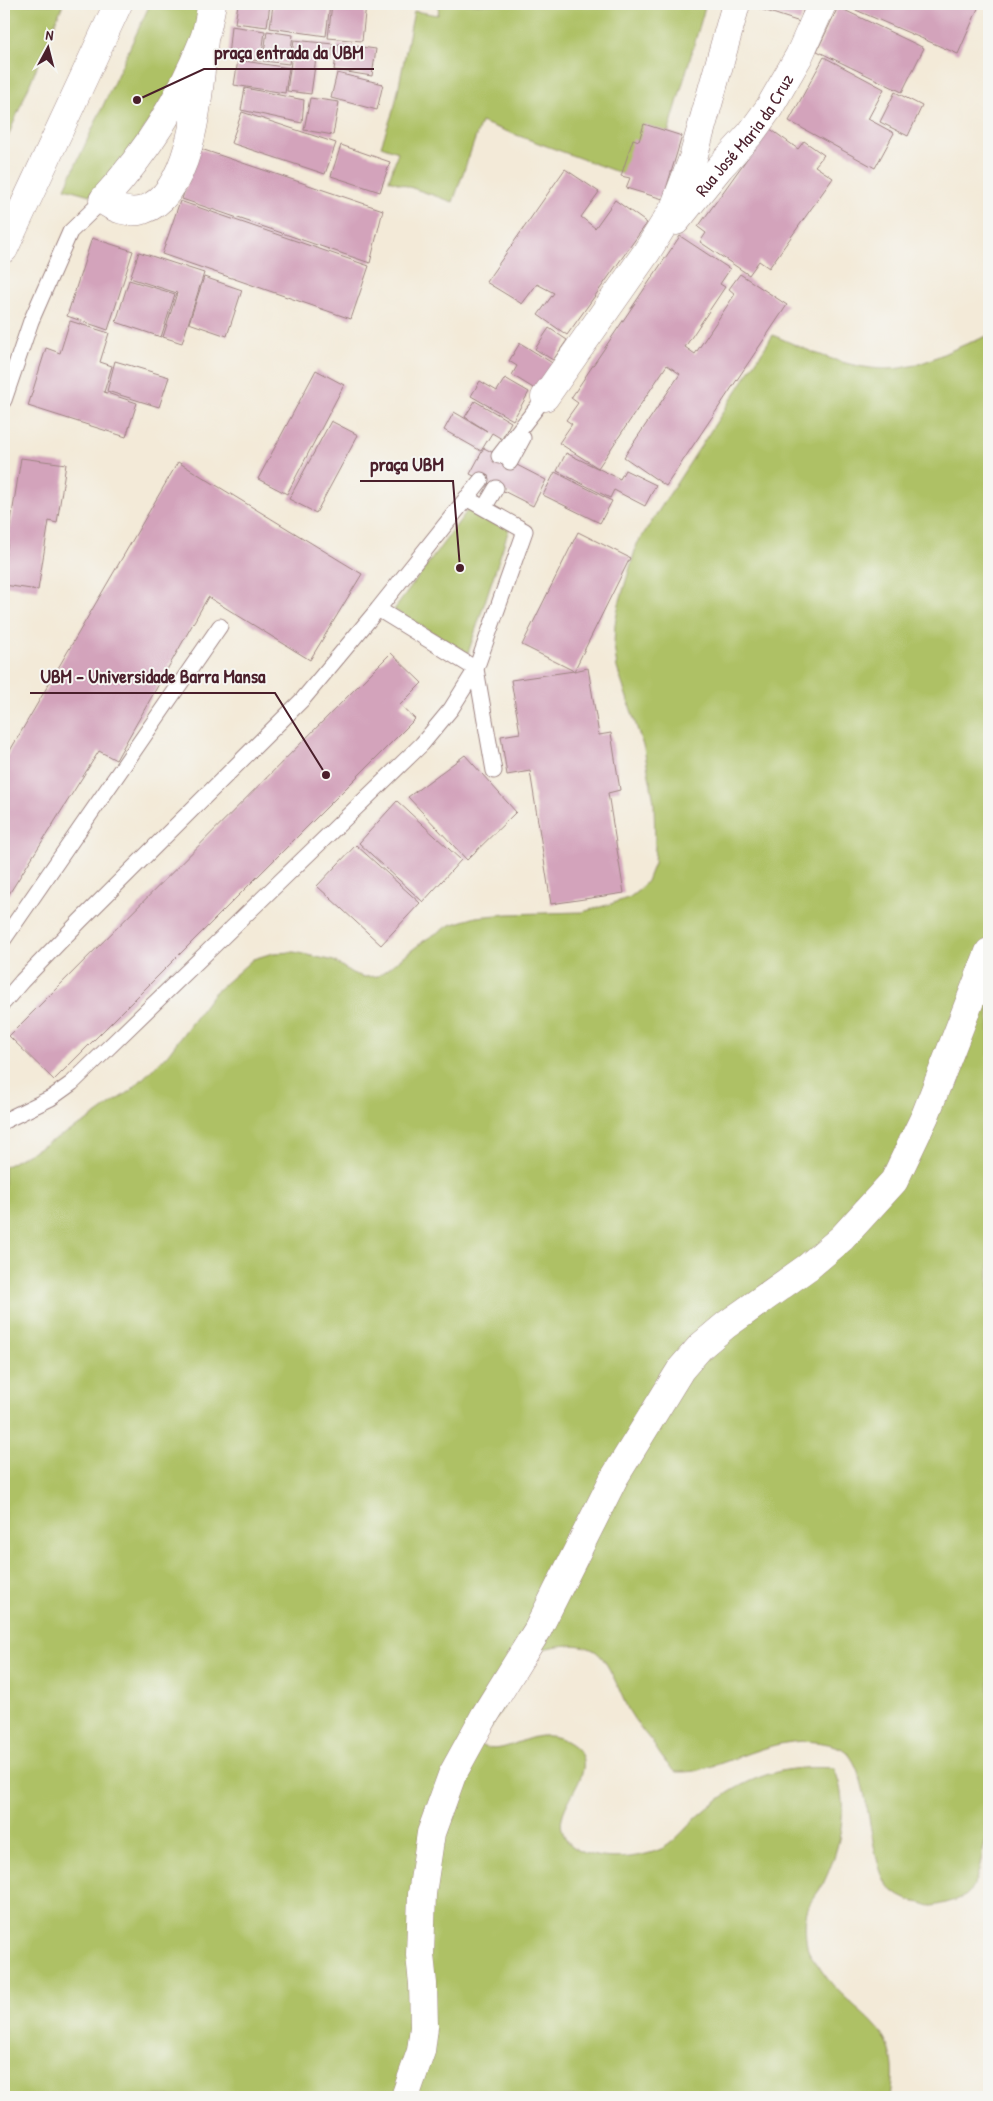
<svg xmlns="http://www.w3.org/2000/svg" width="993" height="2101" font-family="'Patrick Hand',sans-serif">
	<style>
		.green { fill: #aec165; stroke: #7c7048 }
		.building { fill: #d3a3bb }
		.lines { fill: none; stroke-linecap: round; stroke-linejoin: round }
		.service-casing { stroke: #9e8482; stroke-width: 17 }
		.minor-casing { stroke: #9e8482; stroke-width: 29 }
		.tertiary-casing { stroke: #9e8482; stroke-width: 29 }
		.service { stroke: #fff; stroke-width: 15 }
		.minor { stroke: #fff; stroke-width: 28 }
		.tertiary { stroke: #fff; stroke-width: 28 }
		.labels { text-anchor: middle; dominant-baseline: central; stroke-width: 4; stroke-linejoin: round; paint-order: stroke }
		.street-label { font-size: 18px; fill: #4a1f2b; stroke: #f6f6f2 }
		.leader { fill: none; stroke: #4a1f2b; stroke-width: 2 }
		.callout-dot { fill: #4a1f2b; stroke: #f6f6f2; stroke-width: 2 }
		.callout-label { font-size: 19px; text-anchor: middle; font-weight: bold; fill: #4a1f2b; stroke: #f6f6f2; stroke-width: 4; stroke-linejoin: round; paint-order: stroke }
	</style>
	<rect width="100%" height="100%" fill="#f6f6f2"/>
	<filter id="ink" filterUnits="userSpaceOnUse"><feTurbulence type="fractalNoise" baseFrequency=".02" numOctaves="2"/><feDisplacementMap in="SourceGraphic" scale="10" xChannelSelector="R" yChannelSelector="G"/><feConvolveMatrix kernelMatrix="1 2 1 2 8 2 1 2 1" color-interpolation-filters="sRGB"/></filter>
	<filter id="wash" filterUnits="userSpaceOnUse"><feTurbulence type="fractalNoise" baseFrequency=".0096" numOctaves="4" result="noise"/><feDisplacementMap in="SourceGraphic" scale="20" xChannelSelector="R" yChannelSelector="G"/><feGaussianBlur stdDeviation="1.12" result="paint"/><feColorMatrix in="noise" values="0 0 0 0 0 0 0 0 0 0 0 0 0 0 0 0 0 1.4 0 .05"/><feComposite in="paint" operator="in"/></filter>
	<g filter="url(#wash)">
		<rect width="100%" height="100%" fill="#f3ead8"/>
		<!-- green -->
		<path class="green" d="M4 4H63L4 146Z
			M150 4H205L191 55 100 198 65 188Z
			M439 4H706L653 185 481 122 453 202 389 180 398 152 381 146 395 105 414 11 438 15Z
			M773 335C811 352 863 376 906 367 924 364 940 355 957 348 967 343 979 340 989 335V1833C980 1850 981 1885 965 1896 961 1899 937 1906 932 1906 929 1906 925 1904 921 1903 909 1901 897 1897 888 1886 866 1857 872 1758 838 1747 787 1729 746 1758 699 1770 692 1772 684 1772 676 1772 665 1764 660 1754 652 1742 644 1732 636 1723 629 1711 621 1696 609 1660 595 1651 578 1641 556 1646 538 1650L480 1745C506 1760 530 1724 564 1740 612 1764 555 1800 562 1829 570 1867 640 1861 665 1847 675 1841 685 1829 693 1821 736 1781 775 1764 834 1768 850 1805 841 1846 824 1882 820 1891 811 1899 808 1908 804 1919 805 1934 807 1946 808 1953 814 1959 818 1965 851 2019 905 2019 891 2097H4V1167L84 1123 131 1090 168 1054 213 994 253 959 273 953 294 952 334 961 352 973 364 977 378 976 425 940 450 925 476 917 508 914 582 912 611 904 630 897 639 890 647 881 654 863 655 845 654 802 644 749 617 668 614 645 615 624 619 604 637 544Z
			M470 507 510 526 468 653 394 610Z"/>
		<g id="blocks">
			<!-- building -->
			<path class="building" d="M238 4H270L267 27 235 23Z
				M273 4H330L326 36 270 28Z
				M332 4H366L362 41 328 38Z
				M752 4H805L800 22 751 6Z
				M842 4H980L958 54Z
				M838 7 924 48 902 92 817 51Z
				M231 26 265 31 261 61 228 57Z
				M267 31 293 35 289 64 263 61Z
				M294 40 333 44 331 60 316 58 311 94 287 91Z
				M338 44 376 49 372 76 334 70Z
				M824 57 884 89 868 119 894 133 875 168 789 121Z
				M238 60 289 68 285 93 234 85Z
				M337 73 383 84 377 110 331 98Z
				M245 88 304 100 302 123 241 110Z
				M895 92 922 106 908 136 880 122Z
				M310 98 339 102 333 135 304 130Z
				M242 112 336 143 325 174 231 143Z
				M644 124 682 136 663 199 626 188 630 178 621 176 633 139 639 141Z
				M769 128 798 149 804 141 824 155 815 166 833 178 769 268 759 261 749 275 700 242 706 233 698 227Z
				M341 145 390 162 380 192 331 176Z
				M198 148 383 210 370 263 182 199Z
				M565 169 599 192 581 217 595 228 615 200 647 223 567 335 538 315 554 293 537 284 522 304 486 282Z
				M180 201 369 266 351 319 162 254Z
				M680 236 730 269 720 284 725 287 685 347 695 354 735 294 729 289 740 274 787 305 666 486 624 457 680 374 667 365 598 468 559 443 572 424 566 420 578 403 571 398Z
				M92 238 133 251 108 330 67 316Z
				M139 252 204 273 182 343 163 337 177 293 130 278Z
				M204 277 242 290 227 336 189 323Z
				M129 280 175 294 161 337 116 322Z
				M70 321 109 333 100 362 112 366 104 392 137 403 126 437 28 406 46 348 60 353Z
				M549 328 567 340 553 360 535 349Z
				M520 343 554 364 538 391 512 375 517 366 509 361Z
				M115 361 169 377 159 407 107 391Z
				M316 370 344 385 287 494 258 479Z
				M505 378 529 392 513 420 471 396 480 381 497 391Z
				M475 401 511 422 502 439 492 433 481 451 444 430 454 412 487 431 465 417Z
				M331 421 358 435 316 513 289 499Z
				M484 448 546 480 533 506 470 474Z
				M566 453 620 479 625 470 656 485 645 506 614 490 610 498 557 471Z
				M21 458 66 464 57 523 49 521 38 590 4 585V565Z
				M178 462 362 574 310 660 208 597 116 760 99 751 4 902V761Z
				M555 472 612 501 600 523 543 495Z
				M578 532 630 558 574 671 588 668 599 735 611 733 620 790 608 793 624 893 551 904 530 771 507 775 501 736 520 733 511 680 574 671 522 645Z
				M391 653 422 683 400 705 415 719 54 1080 9 1036Z
				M465 755 516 812 467 860 408 797Z
				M397 801 461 860 423 902 359 843Z
				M356 845 420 903 381 945 317 886Z"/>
		</g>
	</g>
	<g filter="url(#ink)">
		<use href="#blocks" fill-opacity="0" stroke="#9e8482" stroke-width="1"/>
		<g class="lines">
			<!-- service casing -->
			<g class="service-casing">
				<path id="service" d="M4 400 31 321 70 232 103 200
					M499 456 545 397
					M510 462 523 438
					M481 480 378 609 476 669 494 771
					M484 508 496 488
					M4 939 220 626
					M4 1002 22 981 80 921 303 699 378 609
					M4 1121 51 1098 72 1083 422 744 451 709 476 669 525 531 466 498"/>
			</g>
			<!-- minor casing -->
			<g class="minor-casing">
				<g id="minor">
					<path d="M204 40C199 85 195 193 143 210 129 214 114 209 103 200 145 154 180 100 203 41 208 30 209 16 212 4"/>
					<path id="s1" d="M676 221 720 167 751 133 769 108 799 56 822 4"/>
					<path d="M545 397 646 253 674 208 693 158 736 4"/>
					<path d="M405 2097 421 2051 424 2027 423 1984 420 1955 422 1894 431 1833 452 1775 485 1715 537 1631 614 1478 681 1369 701 1346 726 1325 808 1267 842 1238 894 1181 925 1116 989 952"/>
				</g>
			</g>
			<!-- tertiary casing -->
			<g class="tertiary-casing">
				<path id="tertiary" d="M4 249 118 4"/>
			</g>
			<!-- service -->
			<use href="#service" class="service"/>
			<!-- minor -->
			<use href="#minor" class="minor"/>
			<!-- tertiary -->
			<use href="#tertiary" class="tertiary"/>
		</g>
	</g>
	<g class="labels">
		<!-- street labels -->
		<g class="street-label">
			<text stroke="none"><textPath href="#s1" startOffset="110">Rua José Maria da Cruz</textPath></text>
		</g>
	</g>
	<!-- callouts -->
	<path class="leader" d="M137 100L204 69H374M460 568L453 481H360M326 775L275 693H30"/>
	<g class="callout-dot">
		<circle cx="137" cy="100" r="5"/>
		<circle cx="460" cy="568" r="5"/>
		<circle cx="326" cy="775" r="5"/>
	</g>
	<g class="callout-label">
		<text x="289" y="59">praça entrada da UBM</text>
		<text x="407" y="471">praça UBM</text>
		<text x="153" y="683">UBM - Universidade Barra Mansa</text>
	</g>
	<!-- margin -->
	<rect width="993" height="2101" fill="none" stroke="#f6f6f2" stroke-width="20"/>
	<!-- north arrow -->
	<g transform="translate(48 48) rotate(7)" stroke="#f6f6f2" stroke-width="4" paint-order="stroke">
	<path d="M0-4L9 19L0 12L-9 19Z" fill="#4a1f2b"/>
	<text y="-8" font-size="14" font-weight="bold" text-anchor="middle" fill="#4a1f2b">N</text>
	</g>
</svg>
